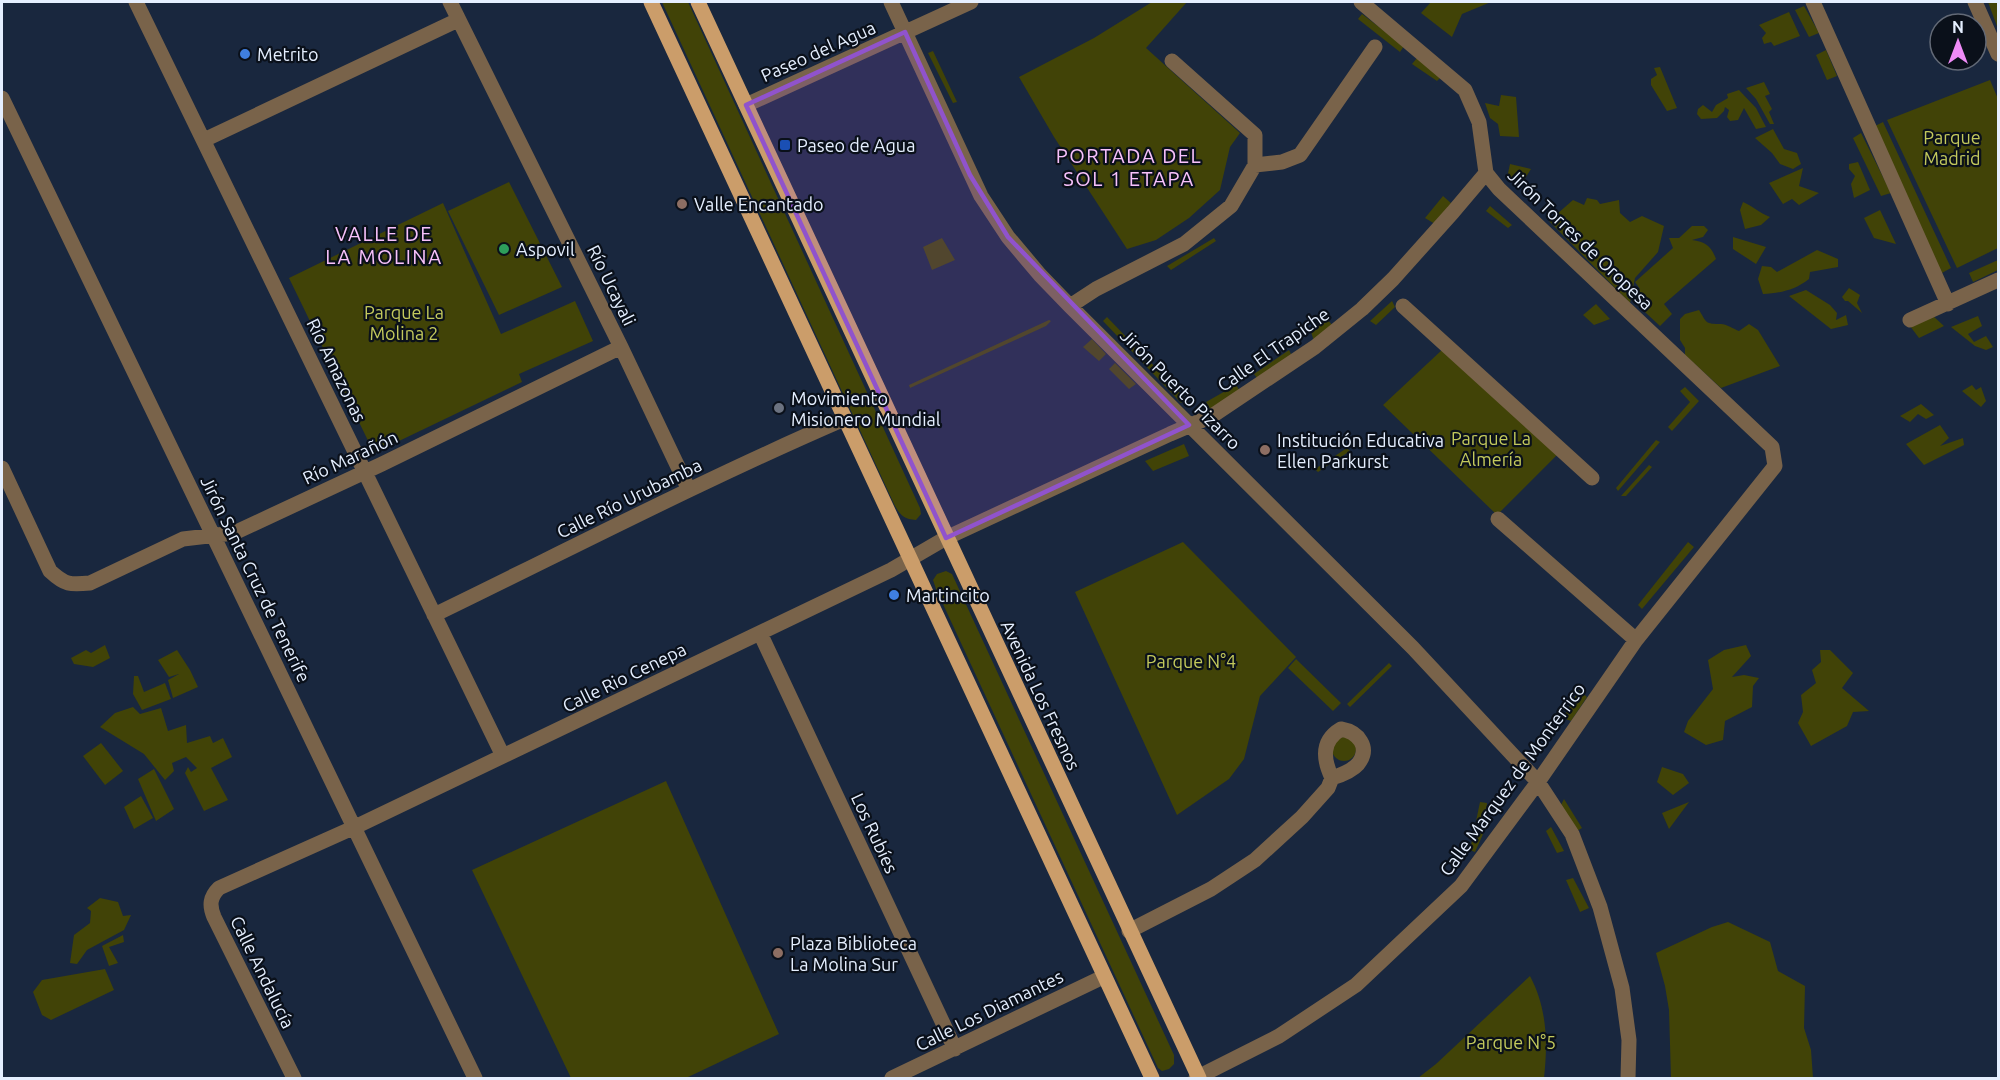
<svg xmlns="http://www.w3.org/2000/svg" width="2000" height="1080" font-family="Ubuntu,sans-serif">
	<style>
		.green { fill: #414307 }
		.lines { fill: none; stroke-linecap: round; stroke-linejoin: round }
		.minor { stroke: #79634a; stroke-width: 15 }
		.major { stroke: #cb9d6a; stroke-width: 15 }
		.marked { fill: #9053cc; fill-opacity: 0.2; stroke: #9053cc; stroke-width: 4.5; stroke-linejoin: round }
		.shop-dot { fill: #3f7fe0; stroke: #0a101a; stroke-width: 2 }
		.transit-dot { fill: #1a4fb4; stroke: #0a101a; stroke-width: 2 }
		.education-dot { fill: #8d6e63; stroke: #0a101a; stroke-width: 2 }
		.leisure-dot { fill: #2e9e5b; stroke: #0a101a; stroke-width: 2 }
		.worship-dot { fill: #6b7280; stroke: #0a101a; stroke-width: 2 }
		.labels { text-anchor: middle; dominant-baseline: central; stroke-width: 4.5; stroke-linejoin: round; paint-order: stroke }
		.street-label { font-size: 18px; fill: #e5efff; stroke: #0a101a }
		.poi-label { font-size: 18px; fill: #e5efff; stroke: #0a101a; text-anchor: start }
		.park-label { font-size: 18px; fill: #c3c95c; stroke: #0a101a }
		.neighbourhood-label { font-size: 20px; letter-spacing: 1.5px; fill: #f8c1fc; stroke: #0a101a }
	</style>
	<rect width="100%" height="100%" fill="#19273e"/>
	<!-- green -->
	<path class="green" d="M662 2H688L920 508 921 514 916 520C904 519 901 516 895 506Z
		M1152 2H1187L1146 48 1240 133 1230 147 1220 190 1189 218 1156 240 1127 249 1054 137 1019 77 1094 38Z
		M1431 2H1491L1462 14 1452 37 1421 13Z
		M1988 2H1998V29Z
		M1804 6 1819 33 1809 37 1795 10Z
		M1789 12 1800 36 1774 46 1771 42 1764 44 1762 38 1766 33 1759 25Z
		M1362 14 1404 46 1400 52 1358 19Z
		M1826 50 1837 76 1827 80 1816 55Z
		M933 51 957 102 953 103 928 53Z
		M1417 58 1441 77 1437 81 1412 64Z
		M1660 67 1677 108 1667 111 1651 85V79L1657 75 1654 68Z
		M1990 80 1998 99V248L1957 268 1887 120Z
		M1764 82 1770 94 1765 96 1772 109 1769 112 1774 124H1770L1756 99 1746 88Z
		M1739 90 1756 108 1766 127 1756 129 1744 108 1738 120 1730 121 1727 117 1729 110 1725 107 1724 111 1717 118 1701 119 1697 114 1698 109 1703 105 1712 112 1716 105 1728 98 1727 94Z
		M1501 95 1516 97 1519 137 1500 136 1498 124 1490 118 1485 103 1499 106Z
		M1883 122 1951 268 1940 274 1873 127Z
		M1773 129 1784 149 1797 153 1801 164 1793 169 1780 164 1772 153 1755 138Z
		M1861 133 1891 193 1881 196 1853 138Z
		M1858 162 1870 190 1854 198 1851 184 1855 176 1849 169V164Z
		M1510 164 1531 169 1519 188 1517 180 1514 181 1507 178Z
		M1803 168 1799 186 1819 193 1799 205 1792 199 1783 204 1769 183Z
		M509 182 562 287 499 315 448 211Z
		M1443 196 1452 204 1435 224 1425 218Z
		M1587 198 1597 200 1600 204 1619 200 1620 213 1630 222 1642 216 1664 226 1658 252 1635 278 1630 303 1549 221 1573 200 1584 205Z
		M1743 202C1753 206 1759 213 1770 217L1761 225 1745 229 1740 210Z
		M443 203 501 334 575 301 593 341 519 374 522 382 374 453 289 278Z
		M1490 206 1512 225 1508 228 1486 211Z
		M1880 210 1896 244 1874 238 1864 218Z
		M1692 226H1704L1708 230 1703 237 1692 240C1706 242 1711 246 1716 259L1664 304 1672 314 1660 326 1633 301 1636 290 1640 289 1635 282 1673 248 1669 238H1679Z
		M1733 237 1766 247 1756 264 1733 249Z
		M942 238 955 260 932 270 923 247Z
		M1214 238 1216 241 1171 270 1167 266Z
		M1817 250 1838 259V267L1810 272 1809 279C1795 290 1781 293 1763 294L1758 279 1762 266 1771 267 1777 272Z
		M1998 260V270L1973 282 1969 273Z
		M1849 288 1860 295 1857 303 1862 313 1848 301H1845L1842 297Z
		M1806 290 1830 305 1837 313 1836 320 1846 315 1848 325 1831 329 1789 296Z
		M1392 301 1395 307 1376 325 1370 321Z
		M1596 304 1610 319 1594 325 1583 315Z
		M1699 310C1707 323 1705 324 1721 324 1726 324 1734 329 1739 331L1749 324 1758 330 1780 366 1721 388 1685 355V348L1680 340V319L1685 314Z
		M1932 315 1944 326 1919 338 1910 326Z
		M1978 316 1982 326 1968 334 1974 342 1986 336 1993 347 1986 350 1975 346 1951 327Z
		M1107 317 1186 399 1181 403 1103 321Z
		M1327 319 1334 327 1314 341 1311 332Z
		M1049 320 1051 321 1046 326 910 388 909 385Z
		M1092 339 1106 354 1099 361 1083 347Z
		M1443 349 1561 451 1497 515 1383 405Z
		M1289 350 1293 358 1259 381 1254 374Z
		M1115 363 1136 384 1129 389 1109 369Z
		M1236 385 1240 391 1210 409 1206 402Z
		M1972 385 1976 390 1981 387 1986 401 1981 407 1962 391Z
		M1685 387 1699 401 1672 431 1668 427 1690 402 1680 391Z
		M1921 404 1934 415 1926 419 1918 414 1910 422 1900 416Z
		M1940 425 1949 438 1940 446 1963 438 1964 445 1924 465 1906 444Z
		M1656 440 1660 442 1618 491 1616 488Z
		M1184 444 1189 456 1153 471 1145 461Z
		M1347 448 1350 451 1318 472 1315 469Z
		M1649 465 1652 467 1626 496H1621Z
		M1183 542 1296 657 1260 696 1244 759 1229 779 1177 815 1075 592Z
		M1688 542 1694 547 1642 609 1638 605Z
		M946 571 952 574 1174 1055V1064L1169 1069 1162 1071 1158 1068 936 589 933 580 937 574Z
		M105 645 110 658 93 667 74 664 71 658 86 650 91 653Z
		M1746 645 1751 656 1732 677 1744 675 1759 678 1753 686 1752 707 1725 721 1723 740 1706 745 1684 732 1688 721 1713 689 1708 660 1724 650Z
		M177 650 190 670 198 687 173 698 168 680 179 674 169 677 158 660Z
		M1820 650H1830L1853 673 1842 688 1869 711 1853 712 1847 726 1811 746 1798 723 1803 712 1801 695 1816 683 1812 670 1821 662Z
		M1296 659 1341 703 1333 711 1288 668Z
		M1389 663 1392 666 1350 707 1347 704Z
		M134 676H138L144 692 165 683 171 699 142 710 133 694Z
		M1579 690 1587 697 1571 721 1563 718Z
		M133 707 140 714 161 708 168 731 186 725 187 743 210 736 213 743 223 738 232 757 211 768 228 800 204 811 185 773 188 767 191 772 197 768 186 757 172 763 174 771 165 780 144 754 100 727 115 713Z
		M1332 749a12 12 0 1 1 24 0a12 12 0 1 1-24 0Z
		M101 743 123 771 105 785 83 756Z
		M1662 767 1683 774 1689 783 1673 795 1657 782Z
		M154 769 174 809 156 821 138 779Z
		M666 781 779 1034 686 1078H571L472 870Z
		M141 796 153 818 134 829 124 807Z
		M1564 799 1582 828 1575 832 1560 807Z
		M1480 802 1487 803 1484 832 1475 852 1470 850Z
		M1689 802 1669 829 1662 813Z
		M1551 827 1564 851 1557 853 1546 831Z
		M1573 878 1589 908 1580 912 1566 880Z
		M100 898 118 902 123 916 131 915 124 930 87 950 77 964 70 963 74 935 90 923 91 911 87 908Z
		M1728 922 1770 942 1778 971 1805 986 1804 1028 1811 1050 1813 1078H1671L1669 1010 1665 986 1656 953 1712 927Z
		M123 935 124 942 109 947 118 963 109 966 102 946Z
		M105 969 114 990 51 1020 42 1015 33 992 42 980Z
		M1530 976C1547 1008 1548 1042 1544 1078H1418L1436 1064Z"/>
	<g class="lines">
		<!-- minor -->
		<path class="minor" d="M136 2 503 756
			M450 2 621 347 689 490
			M891 2 981 196 1008 237 1040 275 1070 306 1413 648 1538 782 1572 834 1600 907 1622 988 1629 1040 1628 1078
			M1813 2 1948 304
			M1975 2 1998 54
			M1172 61 1255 135V165
			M2 98 475 1078
			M746 105 971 2
			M204 140 458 20
			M1255 165 1282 162 1300 155 1375 47
			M1070 306 1096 289 1184 244 1231 206 1255 165
			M1403 306 1592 478
			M1910 320 1998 280
			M2 468 50 571C65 585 70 585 90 583L183 539 234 533 382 464 621 347
			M1498 519 1636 640
			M434 615C570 549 705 479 844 419
			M760 633 955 1049
			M1129 931 1211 889 1255 860 1302 817 1328 788 1332 778C1323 759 1321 741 1341 729 1358 732 1371 747 1358 764 1352 771 1341 775 1332 778
			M294 1078 214 917C209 905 210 897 219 888L355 827 841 594 891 570 946 538 1170 434 1212 416 1315 347 1362 309 1393 279 1453 212 1486 173
			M892 1078 1103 977
			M1196 1078 1279 1036 1356 985 1461 886 1538 782 1636 640 1775 466 1772 447 1499 189 1486 173 1479 122 1465 90 1361 2"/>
		<!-- major -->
		<path class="major" d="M651 2 1152 1078
			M698 2 1199 1078"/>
	</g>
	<!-- marked area -->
	<path class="marked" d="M905 32 970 175 1008 237 1189 425 946 538 746 105Z"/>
	<!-- markers -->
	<g class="shop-dot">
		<circle cx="245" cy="54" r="6"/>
		<circle cx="894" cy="595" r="6"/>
	</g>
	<rect class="transit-dot" x="779" y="139" width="12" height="12" rx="3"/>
	<g class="education-dot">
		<circle cx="682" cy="204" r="6"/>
		<circle cx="1265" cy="450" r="6"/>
		<circle cx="778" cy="953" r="6"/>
	</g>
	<circle class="leisure-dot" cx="504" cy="249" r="6"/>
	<circle class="worship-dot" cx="779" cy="408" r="6"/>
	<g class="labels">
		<!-- street labels -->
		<g class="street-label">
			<text transform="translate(818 51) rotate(-24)">Paseo del Agua</text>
			<text transform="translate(1581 239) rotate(44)">Jirón Torres de Oropesa</text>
			<text transform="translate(612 285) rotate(64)">Río Ucayali</text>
			<text transform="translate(1273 349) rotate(-35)">Calle El Trapiche</text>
			<text transform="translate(337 370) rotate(64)">Río Amazonas</text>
			<text transform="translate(1181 389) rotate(45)">Jirón Puerto Pizarro</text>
			<text transform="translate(350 457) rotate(-25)">Río Marañón</text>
			<text transform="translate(629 498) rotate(-26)">Calle Río Urubamba</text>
			<text transform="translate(256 579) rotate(64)">Jirón Santa Cruz de Tenerife</text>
			<text transform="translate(624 677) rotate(-26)">Calle Rio Cenepa</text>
			<text transform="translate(1041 695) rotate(65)">Avenida Los Fresnos</text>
			<text transform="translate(1512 779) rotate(-54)">Calle Marquez de Monterrico</text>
			<text transform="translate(875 833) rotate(65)">Los Rubíes</text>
			<text transform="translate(263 972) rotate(64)">Calle Andalucía</text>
			<text transform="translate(989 1010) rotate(-26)">Calle Los Diamantes</text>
		</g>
		<!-- poi labels -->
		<g class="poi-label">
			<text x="257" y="54">Metrito</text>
			<text x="797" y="145">Paseo de Agua</text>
			<text x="694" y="204">Valle Encantado</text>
			<text x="516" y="249">Aspovil</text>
			<text x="791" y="398">Movimiento<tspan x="791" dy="21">Misionero Mundial</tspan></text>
			<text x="1277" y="440">Institución Educativa<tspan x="1277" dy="21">Ellen Parkurst</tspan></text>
			<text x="906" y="595">Martincito</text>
			<text x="790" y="943">Plaza Biblioteca<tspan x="790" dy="21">La Molina Sur</tspan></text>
		</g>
		<!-- park labels -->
		<g class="park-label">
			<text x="1952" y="137">Parque<tspan x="1952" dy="21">Madrid</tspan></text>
			<text x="404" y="312">Parque La<tspan x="404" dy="21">Molina 2</tspan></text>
			<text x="1491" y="438">Parque La<tspan x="1491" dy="21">Almería</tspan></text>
			<text x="1191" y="661">Parque N°4</text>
			<text x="1511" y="1042">Parque N°5</text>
		</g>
		<!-- neighbourhood labels -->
		<g class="neighbourhood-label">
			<text x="1129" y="155">PORTADA DEL<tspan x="1129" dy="23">SOL 1 ETAPA</tspan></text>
			<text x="384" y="233">VALLE DE<tspan x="384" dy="23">LA MOLINA</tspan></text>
		</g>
	</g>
	<!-- border -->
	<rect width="2000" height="1080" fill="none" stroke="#e5efff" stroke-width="6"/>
	<!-- north arrow -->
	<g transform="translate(1958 42)"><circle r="28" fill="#0a101a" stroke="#626976" stroke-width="1.5"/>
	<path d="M0-4.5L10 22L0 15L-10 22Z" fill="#ef8bf7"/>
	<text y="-9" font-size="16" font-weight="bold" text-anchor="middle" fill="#e5efff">N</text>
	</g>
</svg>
